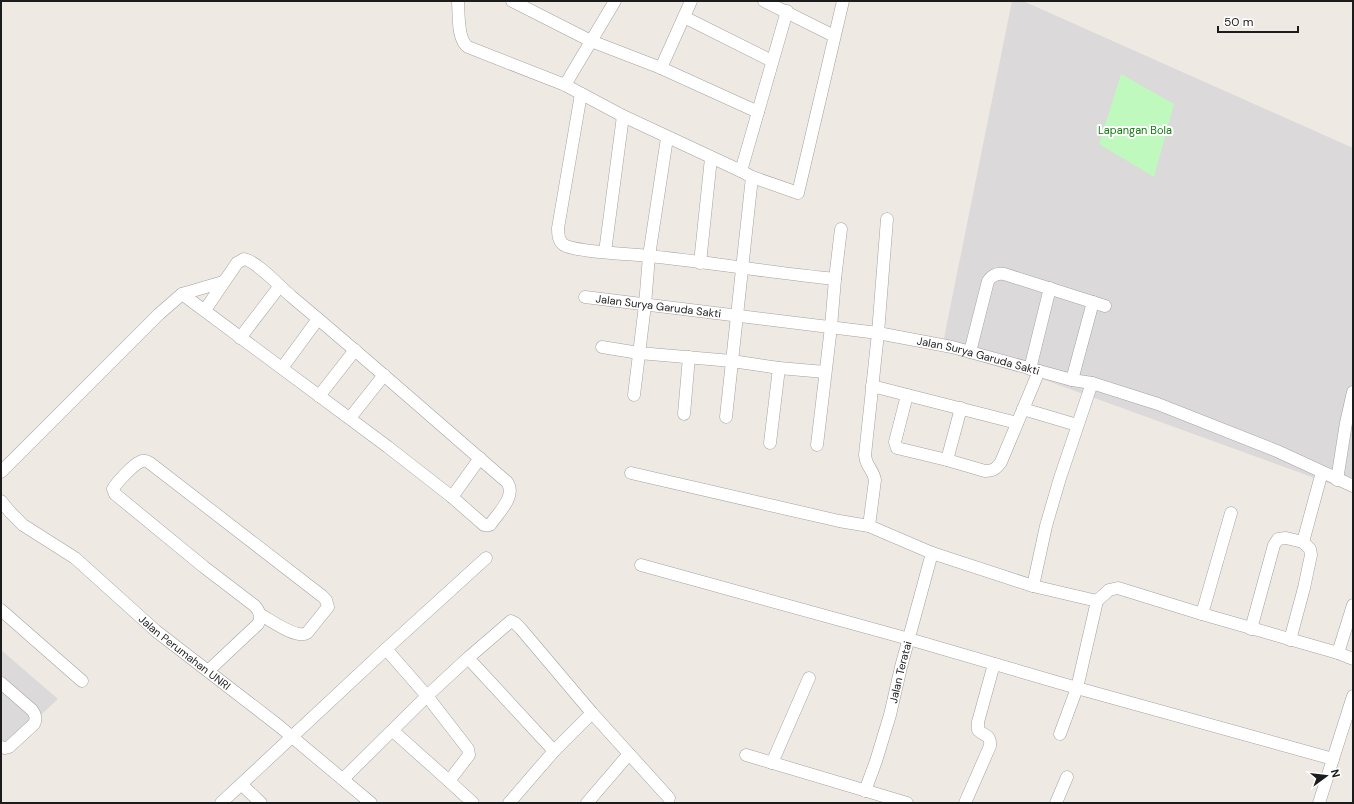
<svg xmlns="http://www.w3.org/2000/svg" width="1354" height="804" font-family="'DM Sans',sans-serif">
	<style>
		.residential { fill: #dbd9d9 }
		.park { fill: #c0f9be }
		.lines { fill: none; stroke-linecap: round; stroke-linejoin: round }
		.minor-casing { stroke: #a3a3a3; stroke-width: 13 }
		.minor { stroke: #fff; stroke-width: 12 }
		.labels { text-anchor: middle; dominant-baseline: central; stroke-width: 4; stroke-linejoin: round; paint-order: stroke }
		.park-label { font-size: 11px; fill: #0f790c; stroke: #fff }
		.street-label { font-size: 11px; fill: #1c1c1c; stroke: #fff }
	</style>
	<rect width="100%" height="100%" fill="#eee9e2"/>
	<!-- residential -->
	<path class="residential" d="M1012 1H1023L1353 148V492L943 343Z
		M1 650 58 699 3 750 1 748Z"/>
	<!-- park -->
	<path class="park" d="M1121 74 1174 104 1154 177 1099 144Z"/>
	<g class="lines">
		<!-- minor casing -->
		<g class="minor-casing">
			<g id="minor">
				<path d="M458 1C459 14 457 40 468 47L565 85 623 116 741 171 758 112 661 68 591 41 512 1"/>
				<path d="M764 1 834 36"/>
				<path d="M684 17 772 61"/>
				<path d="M661 68 691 1"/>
				<path d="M565 85 615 1"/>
				<path d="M581 94 558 228C558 234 558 241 564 245 575 252 632 254 648 256 710 262 772 273 835 279"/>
				<path d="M758 112 787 11"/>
				<path d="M741 171 752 177 798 193 843 1"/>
				<path d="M605 252 623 116"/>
				<path d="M700 263 711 158"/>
				<path d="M182 294 223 282"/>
				<path id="s1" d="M585 297 878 333 952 347 1072 380 1092 383 1158 404 1277 451 1353 486"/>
				<path d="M240 338 279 287"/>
				<path d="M602 347 639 353 732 361 779 368 825 372"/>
				<path d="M970 352 988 281C992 275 997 273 1004 274L1105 306"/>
				<path d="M282 368 318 319"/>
				<path d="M1030 369 1050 288"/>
				<path d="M1072 380 1093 302"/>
				<path d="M872 386 1017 423"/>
				<path d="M634 395 645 305 649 256 667 138"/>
				<path d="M907 395 895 442 897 448 947 460 985 471C993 471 996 469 1001 462L1039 371"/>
				<path d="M319 396 355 350"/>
				<path d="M1023 409 1077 425"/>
				<path d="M684 414 689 357"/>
				<path d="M726 417 752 177"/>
				<path d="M350 418 384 375"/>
				<path d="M770 443 779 368"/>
				<path d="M817 445 831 327 835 279 841 229"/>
				<path d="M947 460 961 408"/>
				<path d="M1 472 159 314 182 294 388 447 452 497 484 525H490C498 513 517 496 507 482 435 420 364 357 292 297 280 287 258 262 244 259L237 263 205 310"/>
				<path d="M631 473 839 521 869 526 932 553 1033 586 1097 601"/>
				<path d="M1337 480 1346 423 1353 392"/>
				<path d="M452 497 480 458"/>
				<path id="s2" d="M1 501 10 512 23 525 75 558 156 631 279 726 371 803"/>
				<path d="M869 526 875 480C873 469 866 467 865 455L878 333 887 219"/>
				<path d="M641 565 909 639 1077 688 1333 759"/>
				<path d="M1033 586 1046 526 1060 478 1092 383"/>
				<path d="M1 610 82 681"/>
				<path d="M1202 614 1231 513"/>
				<path d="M1251 629 1274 545 1278 539 1286 538 1303 542 1322 472"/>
				<path d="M1290 640 1304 588 1311 555 1310 549 1303 542"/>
				<path d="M386 649 486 558"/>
				<path d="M1338 653 1353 605"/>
				<path d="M468 658 554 751"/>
				<path d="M208 671 258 624C262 617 260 612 255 606L204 567 115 494 113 489C116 483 134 464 140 462 143 460 147 461 150 463L322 596 326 600 328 607 307 633C296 639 272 621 261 615"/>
				<path d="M1 683 32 710C35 714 37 718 34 724L9 747 5 748 1 747"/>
				<path d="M1060 734 1077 688 1097 601 1109 590 1118 588 1202 614 1338 653 1353 659"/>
				<path d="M746 755 907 803"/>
				<path d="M772 763 809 678"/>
				<path d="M343 779 427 696 468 658 511 621 515 623 521 629 592 713 669 798"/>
				<path d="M449 781 473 803"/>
				<path d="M242 785 261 803"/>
				<path id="s3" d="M865 791 876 761 890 715 901 667 932 553"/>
				<path d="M221 803 386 649 427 696 468 749 469 755 449 781 393 731"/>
				<path d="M509 803 554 751 592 713"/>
				<path d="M587 803 629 754"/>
				<path d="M965 803 990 746C991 734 985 737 978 730V722L994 664"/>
				<path d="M1056 803 1067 777"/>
				<path d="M1319 803 1353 696"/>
			</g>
		</g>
		<!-- minor -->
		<use href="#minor" class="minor"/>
	</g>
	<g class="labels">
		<!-- park labels -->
		<g class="park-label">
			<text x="1135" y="130">Lapangan Bola</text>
		</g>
		<!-- street labels -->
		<g class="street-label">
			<text stroke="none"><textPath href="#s1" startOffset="74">Jalan Surya Garuda Sakti</textPath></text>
			<text stroke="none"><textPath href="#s1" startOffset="398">Jalan Surya Garuda Sakti</textPath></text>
			<text stroke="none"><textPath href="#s2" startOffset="239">Jalan Perumahan UNRI</textPath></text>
			<text stroke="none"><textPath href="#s3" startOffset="124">Jalan Teratai</textPath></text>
		</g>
	</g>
	<!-- border -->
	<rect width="1354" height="804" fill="none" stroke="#1c1c1c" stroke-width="4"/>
	<!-- north arrow -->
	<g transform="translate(1326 776) rotate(75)" stroke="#ffffff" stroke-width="3" paint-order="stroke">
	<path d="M0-3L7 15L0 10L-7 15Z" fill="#1c1c1c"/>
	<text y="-6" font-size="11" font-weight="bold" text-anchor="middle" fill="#1c1c1c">N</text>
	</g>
	<!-- scale -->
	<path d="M1218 26v6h80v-6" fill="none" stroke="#1c1c1c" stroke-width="2"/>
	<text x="1224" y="26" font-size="12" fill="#1c1c1c" stroke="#ffffff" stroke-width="3" paint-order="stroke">50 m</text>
</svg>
